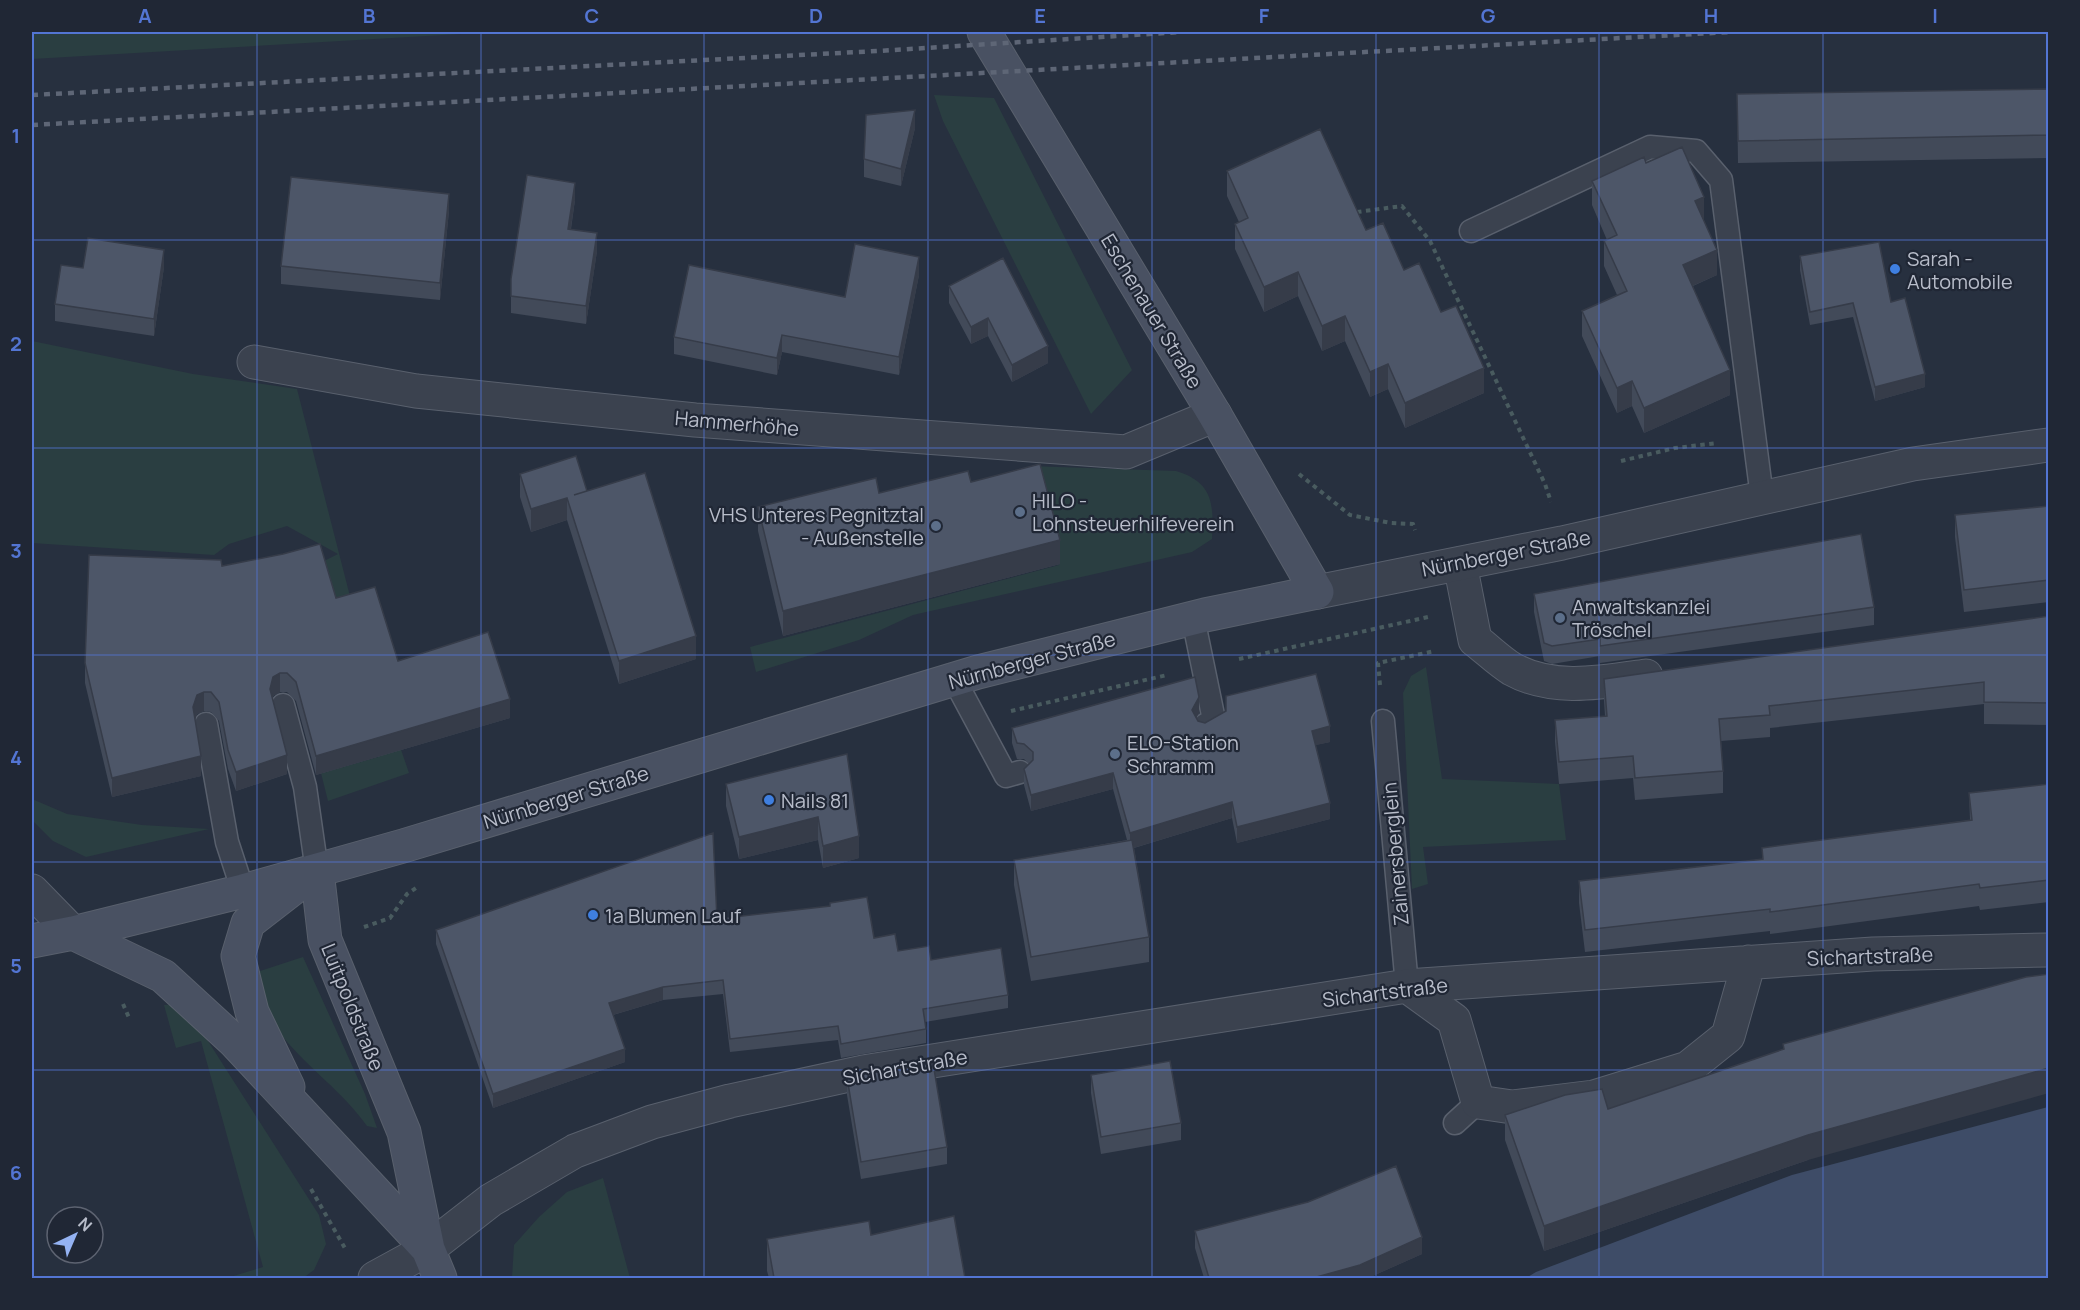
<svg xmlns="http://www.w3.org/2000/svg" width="2080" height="1310" font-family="Manrope,sans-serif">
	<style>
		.green { fill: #2a3e41 }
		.water { fill: #3e4c67 }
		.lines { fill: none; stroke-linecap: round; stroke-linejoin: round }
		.service-casing { stroke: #59606d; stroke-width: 25 }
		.minor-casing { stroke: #59606d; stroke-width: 35 }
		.tertiary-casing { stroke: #59606d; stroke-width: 35 }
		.secondary-casing { stroke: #59606d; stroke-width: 35 }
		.path { stroke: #495b5f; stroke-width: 4; stroke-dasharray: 4.5 4.5; stroke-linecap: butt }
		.service { stroke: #3b424f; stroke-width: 22 }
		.minor { stroke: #3b424f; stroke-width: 33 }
		.tertiary { stroke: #3b424f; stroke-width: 33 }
		.secondary { stroke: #495162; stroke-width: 33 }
		.rail { stroke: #5e6676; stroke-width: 4.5; stroke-dasharray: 6 6; stroke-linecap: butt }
		.wall { fill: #424a59 }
		.shaded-wall { fill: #363c49 }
		.building { fill: #4d5668; stroke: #363c49; stroke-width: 1.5 }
		.grid { fill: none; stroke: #5375d3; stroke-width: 1.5; stroke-opacity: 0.55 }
		.shop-dot { fill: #3f7fe0; stroke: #202735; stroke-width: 2 }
		.service-dot { fill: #5c6f8a; stroke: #202735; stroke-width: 2 }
		.labels { text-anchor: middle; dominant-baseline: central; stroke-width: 4.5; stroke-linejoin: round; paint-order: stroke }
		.poi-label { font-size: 20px; fill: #b8bdca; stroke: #202735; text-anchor: start }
		.street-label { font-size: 20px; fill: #b8bdca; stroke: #202735 }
		.neatline { fill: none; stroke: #5375d3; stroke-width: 2 }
		.grid-label { font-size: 20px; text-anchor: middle; font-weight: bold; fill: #5375d3 }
	</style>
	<rect width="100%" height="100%" fill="#27303f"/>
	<!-- green -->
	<path class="green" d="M32 32H495L32 59Z
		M934 95 994 98 1132 370 1091 414 943 121Z
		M32 341 193 374 297 389 354 612 409 773 328 801 321 773 378 757 320 563 338 554 287 526 229 544 214 555 32 543Z
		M1029 466 1176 471C1213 482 1214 504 1212 539L1192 552 913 615 859 640 756 672 750 647 1059 565 1040 489Z
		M1426 667 1442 779 1559 784 1566 840 1423 847 1428 884 1412 889 1403 693 1411 676Z
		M32 799 67 814 142 825 209 829 86 857 53 841 32 820Z
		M303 957 365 1094 377 1128 367 1126C342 1091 309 1069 283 1037 268 1019 263 994 257 972Z
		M164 1005H173L208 1041 319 1215 326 1244 314 1270 303 1278H227L263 1267 201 1041 176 1048Z
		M603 1178 630 1278H512L514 1245 539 1217 567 1192Z"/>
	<!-- water -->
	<path class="water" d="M2048 1107V1278H1526L1536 1272 1792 1175Z"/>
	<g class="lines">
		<!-- service casing -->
		<g class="service-casing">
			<path id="service" d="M1471 231 1650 147 1696 151 1721 180 1762 497
				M1193 618 1214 720 1205 725
				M954 679 1006 776 1020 772
				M283 705 305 787 317 871
				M1383 721 1407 986
				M206 724 227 842 243 891
				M1455 1123 1478 1102"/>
		</g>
		<!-- minor casing -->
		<g class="minor-casing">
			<path id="minor" d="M254 362 416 391 695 420 1126 452 1215 415
				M1460 564 1475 640C1487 649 1499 661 1512 669 1553 692 1603 682 1646 676
				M32 891 73 933
				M1407 986 1454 1020 1478 1102 1512 1107 1594 1097 1688 1068 1728 1036 1749 962
				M375 1278 428 1249 491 1200 575 1151 652 1122 730 1101 863 1072 1407 986 1873 954 2048 950"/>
		</g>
		<!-- tertiary casing -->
		<g class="tertiary-casing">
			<path id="tertiary" d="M1317 592 1562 543 1913 464 2048 445"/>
		</g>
		<!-- secondary casing -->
		<g class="secondary-casing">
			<path id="secondary" d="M317 871 325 940 404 1132 428 1249 440 1278
				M73 933 163 976 234 1041 428 1249
				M32 941 73 933 243 891 403 846 978 672 1205 615 1317 592 1215 415 984 32
				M288 1087 252 1012 238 956 248 923 301 882"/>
		</g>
		<!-- path -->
		<path class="path" d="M1357 212 1402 206 1430 241 1545 484 1551 502
			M1621 461 1675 448 1718 443
			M1299 474 1350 515 1391 523 1413 524 1415 530
			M1239 659 1428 617
			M1380 685 1378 663 1435 651
			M1011 711 1167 675
			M364 927 390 918 407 894 416 888
			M123 1004 130 1020
			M311 1189 346 1250"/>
		<!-- service -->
		<use href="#service" class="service"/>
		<!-- minor -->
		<use href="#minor" class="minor"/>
		<!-- tertiary -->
		<use href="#tertiary" class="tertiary"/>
		<!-- secondary -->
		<use href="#secondary" class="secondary"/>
		<!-- rail -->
		<path class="rail" d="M32 95 878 51 1181 32
			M32 125 1731 32"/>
	</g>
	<!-- wall -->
	<path class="wall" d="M2049 89V158L1738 163 1737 94Z
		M915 128 901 186 864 177V159Z
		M1646 163 1704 221 1717 275 1693 286 1730 395 1644 433 1632 406 1617 413 1582 336V311L1617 295 1604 266V241L1607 240 1592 205V181Z
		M1227 171 1366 230 1404 270 1441 312 1484 393 1405 428 1388 389 1370 397 1345 341 1322 351 1298 296 1264 312 1235 249V224L1239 222 1227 196Z
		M575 200 571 229 597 251 586 324 511 313V279Z
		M449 211 440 300 281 284V266Z
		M1800 256 1891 302 1925 387 1875 401 1853 317 1810 325 1800 270Z
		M164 267 154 336 55 321V304L83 268Z
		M919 275 899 375 782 352 777 375 674 354V337L845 297Z
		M949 286 1048 363 1012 382 988 336 971 344 949 303Z
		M520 474 587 491 696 659 619 684 567 520 531 532 520 497Z
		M971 482 1060 564 783 636 758 531V507Z
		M2049 506V602L1964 612 1955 537V515Z
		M1534 594 1874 607V625L1600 663V656L1552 664 1544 661 1534 612Z
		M336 598 398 661 510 718 316 775 296 701 287 692H280L273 696 272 698 287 774 236 791 228 769 219 721 211 712 204 711 197 714 195 719 201 776 112 797 85 683V663Z
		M2049 616V725L1984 724V704L1770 728V737L1721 741 1723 771V793L1635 800 1633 778 1559 784 1555 742V720L1605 716 1604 701V679Z
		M1199 713 1196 718 1198 721 1205 723 1330 742 1315 745 1330 819 1237 843 1232 818 1134 848 1149 937V962L1031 981 1014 885V860L1127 840 1113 789 1031 811 1024 785V769L1029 764 1024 759H1017L1012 743V728Z
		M847 754 859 858 823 868 818 840 739 859 726 806V784Z
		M2049 784V902L1980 910 1979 906 1770 934V931L1585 952 1579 903V881L1762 859V848L1970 820 1969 793Z
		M717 919 874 938 898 951 931 960 1008 995V1008L925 1022 926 1029V1043L841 1058 838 1040 730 1052 723 994 663 1000 613 1015 625 1062 493 1108 436 944V930Z
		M2026 977 1808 1160 1544 1251 1505 1140V1115L1608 1109 1783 1050V1044Z
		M1091 1075 1181 1123V1140L1101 1154 1091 1093Z
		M847 1077 947 1147V1164L861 1179 847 1095Z
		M1195 1231 1422 1254 1368 1278H1204L1195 1248Z
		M871 1235 965 1278H769L767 1271V1239Z"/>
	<!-- shaded-wall -->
	<path class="shaded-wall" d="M915 110V128L901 186V169Z
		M575 183V200L568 246V229Z
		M449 194V211L440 300V283Z
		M1704 197V222L1695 201Z
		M597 233V251L586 324V306Z
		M164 250V267L154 336V319Z
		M1717 250V275L1683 290V265Z
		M919 257V275L899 375V357Z
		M1298 272V296L1264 312V287Z
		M1345 316V341L1322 351V326Z
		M988 318V336L971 344V327Z
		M782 335V352L777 375V358Z
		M1048 346V363L1012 382V365Z
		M1388 364V389L1370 397V372Z
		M1484 368V393L1405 428V403Z
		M1730 370V395L1644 433V408Z
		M1925 374V387L1875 401V387Z
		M1632 381V406L1617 413V388Z
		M567 498V520L531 532V509Z
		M1060 540V564L783 636V611Z
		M696 636V659L619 684V661Z
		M280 673V692L273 696 270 708V689L273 677Z
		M204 692V711L197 714 193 726V707L197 695Z
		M1199 697V713L1192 725V710Z
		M510 699V718L316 775V756Z
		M1330 726V742L1312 746V731Z
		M287 755V774L236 791V772Z
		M201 756V776L112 797V778Z
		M1113 773V789L1031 811V795Z
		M1232 802V818L1130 849V833Z
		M1330 803V819L1237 843V827Z
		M818 817V840L739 859V837Z
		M859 836V858L823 868V846Z
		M663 987V1000L609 1016V1003Z
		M625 1049V1062L493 1108V1094Z
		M2049 1068V1093L1808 1160 1544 1251V1226L1808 1135Z
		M1422 1237V1254L1368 1278H1313Z"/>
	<!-- building -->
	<path class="building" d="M2049 89V135L1738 141 1737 94Z
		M915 110 901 169 864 159 866 115Z
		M1320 129 1366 230 1383 223 1404 270 1419 263 1441 312 1456 306 1484 368 1405 403 1388 364 1370 372 1345 316 1322 326 1298 272 1264 287 1235 224 1248 218 1227 171Z
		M1682 147 1704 197 1695 201 1717 250 1683 265 1730 370 1644 408 1632 381 1617 388 1582 311 1627 291 1604 241 1617 235 1592 181 1644 157 1646 163Z
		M527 175 575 183 568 229 597 233 586 306 511 296V279Z
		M291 177 449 194 440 283 281 266Z
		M88 238 164 250 154 319 55 304 61 265 83 268Z
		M1879 242 1891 302 1905 298 1925 374 1875 387 1853 303 1810 312 1800 256Z
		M855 244 919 257 899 357 782 335 777 358 674 337 689 265 845 297Z
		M1003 258 1048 346 1012 365 988 318 971 327 949 286Z
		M576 456 587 491 574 495 645 473 696 636 619 661 567 498 531 509 520 474Z
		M1040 464 1060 540 783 611 758 507 876 478 879 493 968 471 971 482Z
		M2049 506V580L1964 590 1955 515Z
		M1861 534 1874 607 1600 646V639L1552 646 1544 643 1534 594Z
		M320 544 336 598 375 587 398 661 488 632 510 699 316 756 296 682 287 673H280L273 677 270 689 287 755 236 772 228 750 219 702 211 692H204L197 695 193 707 201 756 112 778 85 663 89 555 221 560 222 566 283 554Z
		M2049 616V703L1984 702V682L1769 706 1770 715 1719 719 1723 771 1635 778 1633 756 1559 762 1555 720 1607 716 1604 679Z
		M1316 674 1330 726 1312 731 1330 803 1237 827 1232 802 1130 833 1113 773 1031 795 1024 769 1033 760V752L1024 744 1017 743 1012 728 1195 677 1199 697 1192 710 1198 721 1205 723 1226 711V696Z
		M847 754 859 836 823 846 818 817 739 837 726 784Z
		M2049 784V880L1980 888 1979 884 1770 912V909L1585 930 1579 881 1763 859 1762 848 1972 820 1969 793Z
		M713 833 717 919 830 906V903L867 897 874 938 895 934 898 951 929 946 931 960 1001 948 1008 995 923 1009 926 1029 841 1044 838 1026 730 1039 723 980 663 987 609 1003 625 1049 493 1094 436 930Z
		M1132 840 1149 937 1031 957 1014 860Z
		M2049 974V1068L1808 1135 1544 1226 1505 1115 1565 1095 1602 1089 1608 1109 1784 1049 1783 1044 2026 977Z
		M1170 1061 1181 1123 1101 1137 1091 1075Z
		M933 1063 947 1147 861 1162 847 1077Z
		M1396 1166 1422 1237 1360 1265 1313 1278H1209L1195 1231 1308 1202Z
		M954 1216 965 1278H774L767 1239 869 1221 871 1235Z"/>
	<!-- grid -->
	<path class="grid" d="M257 32V1278M481 32V1278M704 32V1278M928 32V1278M1152 32V1278M1376 32V1278M1599 32V1278M1823 32V1278M32 240H2048M32 448H2048M32 655H2048M32 862H2048M32 1070H2048"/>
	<!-- markers -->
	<g class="shop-dot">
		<circle cx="1895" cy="269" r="6"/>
		<circle cx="769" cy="800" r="6"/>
		<circle cx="593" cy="915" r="6"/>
	</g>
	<g class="service-dot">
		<circle cx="1020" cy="512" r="6"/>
		<circle cx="936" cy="526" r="6"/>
		<circle cx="1560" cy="618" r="6"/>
		<circle cx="1115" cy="754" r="6"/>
	</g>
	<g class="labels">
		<!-- poi labels -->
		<g class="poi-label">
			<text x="1907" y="258">Sarah -<tspan x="1907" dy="23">Automobile</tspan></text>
			<text x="1032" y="500">HILO -<tspan x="1032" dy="23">Lohnsteuerhilfeverein</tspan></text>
			<text x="924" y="514" text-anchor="end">VHS Unteres Pegnitztal<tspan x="924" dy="23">- Außenstelle</tspan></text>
			<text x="1572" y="606">Anwaltskanzlei<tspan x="1572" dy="23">Tröschel</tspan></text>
			<text x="1127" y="742">ELO-Station<tspan x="1127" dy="23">Schramm</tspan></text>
			<text x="781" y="800">Nails 81</text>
			<text x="605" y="915">1a Blumen Lauf</text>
		</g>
		<!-- street labels -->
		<g class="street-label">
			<text transform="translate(1152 311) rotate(59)">Eschenauer Straße</text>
			<text transform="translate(737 423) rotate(5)">Hammerhöhe</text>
			<text transform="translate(1506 553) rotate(-11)">Nürnberger Straße</text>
			<text transform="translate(1032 660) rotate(-15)">Nürnberger Straße</text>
			<text transform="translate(566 797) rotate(-17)">Nürnberger Straße</text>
			<text transform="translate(1395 854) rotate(-95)">Zainersberglein</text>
			<text transform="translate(1870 956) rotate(-2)">Sichartstraße</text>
			<text transform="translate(1385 992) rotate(-7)">Sichartstraße</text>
			<text transform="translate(353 1007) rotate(68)">Luitpoldstraße</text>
			<text transform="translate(905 1067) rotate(-10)">Sichartstraße</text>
		</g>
	</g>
	<!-- border -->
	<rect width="2080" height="1310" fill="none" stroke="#202735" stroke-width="66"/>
	<!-- north arrow -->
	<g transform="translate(75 1235) rotate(44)"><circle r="28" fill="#202735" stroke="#5d6371" stroke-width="1.5"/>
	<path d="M0-4.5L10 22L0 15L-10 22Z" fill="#94b2f2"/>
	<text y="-9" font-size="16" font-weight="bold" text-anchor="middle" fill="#b8bdca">N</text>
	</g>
	<rect x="33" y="33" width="2014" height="1244" class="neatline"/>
	<g class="grid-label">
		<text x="145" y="23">A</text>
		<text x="369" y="23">B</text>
		<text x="592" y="23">C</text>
		<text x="816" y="23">D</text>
		<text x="1040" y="23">E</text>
		<text x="1264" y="23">F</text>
		<text x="1488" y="23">G</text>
		<text x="1711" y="23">H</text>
		<text x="1935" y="23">I</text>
		<text x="16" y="143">1</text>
		<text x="16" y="351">2</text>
		<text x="16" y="558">3</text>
		<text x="16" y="765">4</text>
		<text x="16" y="973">5</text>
		<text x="16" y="1180">6</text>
	</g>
</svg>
